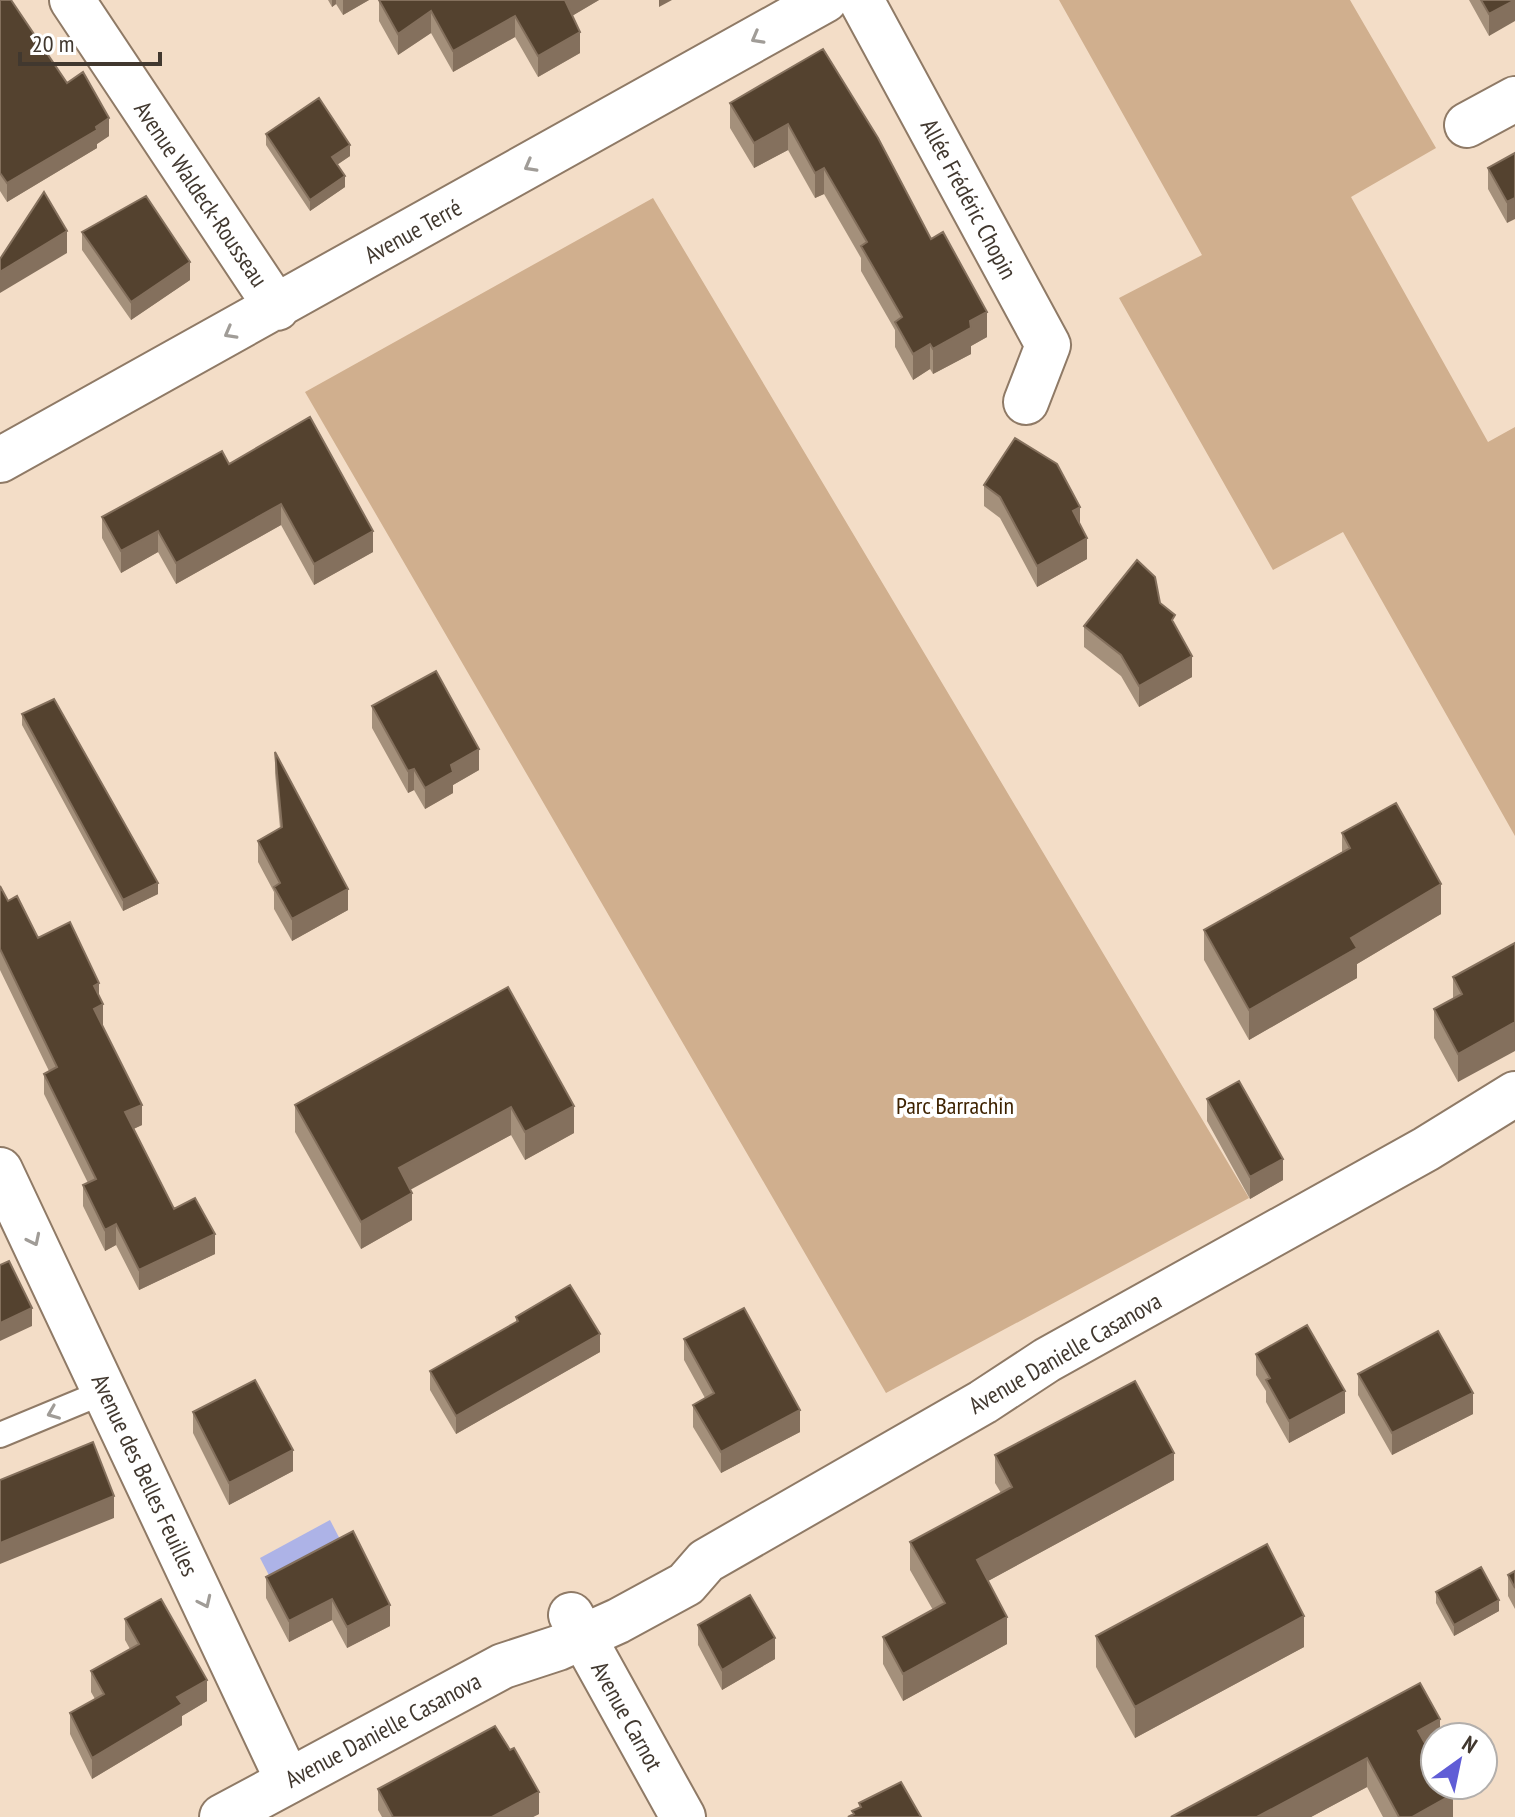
<svg xmlns="http://www.w3.org/2000/svg" width="1515" height="1817" font-family="'PT Sans Narrow',sans-serif">
	<style>
		.green { fill: #d0af8e }
		.water { fill: #adb3e7 }
		.lines { fill: none; stroke-linecap: round; stroke-linejoin: round }
		.service-casing { stroke: #8f7a66; stroke-width: 28 }
		.minor-casing { stroke: #8f7a66; stroke-width: 48 }
		.tertiary-casing { stroke: #8f7a66; stroke-width: 48 }
		.service { stroke: #fff; stroke-width: 24 }
		.minor { stroke: #fff; stroke-width: 44 }
		.tertiary { stroke: #fff; stroke-width: 44 }
		.wall { fill: #a4907b }
		.shaded-wall { fill: #84705d }
		.building { fill: #54422f; stroke: #84705d; stroke-width: 2 }
		.oneway { stroke: #a09c97 }
		.labels { text-anchor: middle; dominant-baseline: central; stroke-width: 8; stroke-linejoin: round; paint-order: stroke }
		.street-label { font-size: 24px; fill: #41382f; stroke: #fff }
		.park-label { font-size: 24px; fill: #3e2200; stroke: #fff }
	</style>
	<rect width="100%" height="100%" fill="#f3ddc7"/>
	<!-- green -->
	<path class="green" d="M1059 0H1350L1436 148 1351 197 1488 442 1515 427V836L1343 532 1273 570 1119 298 1202 255Z
		M653 198 1249 1198 886 1393 305 392Z"/>
	<!-- water -->
	<path class="water" d="M330 1520 344 1547 274 1585 260 1558Z"/>
	<g class="lines">
		<!-- service casing -->
		<g class="service-casing">
			<path id="service" d="M0 1435 106 1391"/>
		</g>
		<!-- minor casing -->
		<g class="minor-casing">
			<path id="minor" d="M72 0 277 308
				M861 0 1048 345 1026 402
				M1467 125 1515 99
				M0 460 825 0
				M0 1170 288 1781
				M571 1615 683 1817"/>
		</g>
		<!-- tertiary casing -->
		<g class="tertiary-casing">
			<path id="tertiary" d="M222 1817 503 1666 558 1648 618 1621 686 1584 706 1561 983 1402 1047 1360 1426 1149 1515 1094"/>
		</g>
		<!-- service -->
		<use href="#service" class="service"/>
		<!-- minor -->
		<use href="#minor" class="minor"/>
		<!-- tertiary -->
		<use href="#tertiary" class="tertiary"/>
	</g>
	<!-- wall -->
	<path class="wall" d="M0 0 109 136 97 144V148L7 202 0 191Z
		M328 0H369L343 15 336 4 332 7Z
		M379 0H599L572 16 580 53 538 77 515 37 453 72 431 33 398 55 379 21Z
		M1469 0H1515L1489 36Z
		M823 49 987 337 971 346V354L933 374 930 369 913 380 895 347V330L861 271V258L824 194 815 198 788 150 754 168 730 128V103Z
		M266 134 350 156 337 165 345 187 310 211 266 145Z
		M1515 153 1507 223 1488 189V168Z
		M82 232 190 280 131 320 82 250Z
		M229 464 373 552 314 585 281 525 176 584 158 552 121 573 102 538V517Z
		M984 485 1080 526 1087 559 1037 587 1000 518 984 506Z
		M1160 603 1175 626 1192 677 1139 707 1121 676 1084 647V626Z
		M372 706 479 770 453 785V793L425 809 414 790 408 793 372 728Z
		M22 714 158 894 123 911 22 725Z
		M275 752 348 910 292 941 274 909V892L258 862V841L280 828 275 773Z
		M1342 833 1441 914 1357 964V978L1249 1040 1204 960V930L1342 852Z
		M0 886 8 901 38 938 99 997 102 1025 142 1125 133 1129 174 1209 215 1254 139 1290 116 1245 105 1251 83 1206V1185L88 1183 44 1094V1074L49 1071 0 970Z
		M1515 943 1458 1082 1434 1038V1009L1453 999V977Z
		M508 987 574 1133 525 1160 511 1135 410 1189 412 1220 361 1249 295 1132V1105Z
		M1207 1099 1283 1180 1250 1199 1207 1121Z
		M516 1317 600 1352 456 1434 430 1390V1371L516 1322Z
		M684 1339 800 1432 721 1473 693 1427V1405L705 1398 684 1360Z
		M1256 1354 1345 1413 1289 1443 1266 1402V1391L1256 1375Z
		M1358 1374 1473 1414 1392 1455 1358 1395Z
		M193 1412 293 1471 229 1505 193 1433Z
		M995 1455 1174 1480 988 1581 1007 1644 903 1701 883 1664V1637L933 1610 910 1570V1542L1001 1493 995 1483Z
		M353 1531 390 1626 347 1648 332 1620 289 1642 266 1598V1577Z
		M1515 1571V1609L1508 1596V1575Z
		M1436 1592 1499 1611 1454 1636 1436 1603Z
		M125 1619 207 1701 182 1716V1725L92 1779 70 1734V1713L95 1699 91 1692V1671L130 1649 125 1640Z
		M698 1625 775 1659 722 1690 698 1645Z
		M1096 1636 1304 1647 1135 1738 1096 1667Z
		M1420 1683 1440 1719V1737H1435V1751L1430 1753 1435 1761V1785H1448L1453 1794V1817H1383L1367 1787 1311 1817H1171Z
		M378 1789 539 1814 533 1817H382L378 1810Z"/>
	<!-- shaded-wall -->
	<path class="shaded-wall" d="M332 0H336V4L332 7Z
		M343 0H369L343 15Z
		M565 0H599L565 20Z
		M659 0H672L659 7Z
		M1515 0V21L1489 36V14Z
		M431 11V33L398 55V34Z
		M515 16V37L453 72V51Z
		M580 32V53L538 77V56Z
		M109 118V136L97 144V148L7 202V183Z
		M788 124V150L754 168V143Z
		M350 145V156L332 168V157Z
		M824 168V194L815 198V173Z
		M345 176V187L310 211V200Z
		M1515 198V219L1507 223V202Z
		M67 231V253L0 293V272Z
		M190 262V280L131 320V302Z
		M987 312V337L971 346V354L933 374V349L970 321Z
		M930 344V369L913 380V354Z
		M281 504V525L176 584V563Z
		M1080 507V528L1073 511Z
		M158 531V552L121 573V551Z
		M373 531V552L314 585V564Z
		M1087 538V559L1037 587V566Z
		M1192 656V677L1139 707V686Z
		M479 749V770L453 785V793L425 809V788L451 765Z
		M414 769V790L408 793V771Z
		M158 883V894L123 911V900Z
		M1441 884V914L1357 964V978L1249 1040V1010L1351 938Z
		M348 889V910L292 941V919Z
		M99 983V1004L94 986Z
		M103 1004V1025L94 1029V1009Z
		M1515 1022V1051L1458 1082V1054Z
		M142 1105V1125L125 1133V1112Z
		M574 1106V1133L525 1160V1132Z
		M511 1107V1135L399 1196V1168Z
		M1283 1159V1180L1250 1199V1177Z
		M412 1193V1220L361 1249V1222Z
		M116 1224V1245L105 1251V1230Z
		M215 1234V1254L139 1290V1270Z
		M32 1308V1326L0 1341V1323Z
		M600 1334V1352L456 1434V1416Z
		M1345 1391V1413L1289 1443V1421Z
		M1473 1393V1414L1392 1455V1433Z
		M800 1410V1432L721 1473V1452Z
		M293 1450V1471L229 1505V1483Z
		M1174 1453V1480L977 1587V1560Z
		M114 1496V1518L0 1564V1543Z
		M332 1599V1620L289 1642V1621Z
		M1499 1600V1611L1454 1636V1625Z
		M390 1605V1626L347 1648V1627Z
		M1304 1616V1647L1135 1738V1707Z
		M1007 1617V1644L903 1701V1674Z
		M775 1638V1659L722 1690V1670Z
		M207 1680V1701L182 1716V1725L92 1779V1758L177 1697Z
		M1440 1719V1737H1435V1751L1418 1760V1731Z
		M1367 1758V1787L1311 1817H1257Z
		M539 1792V1814L533 1817H492Z
		M1453 1794V1817H1412Z"/>
	<!-- building -->
	<path class="building" d="M0 0H11L67 83 83 72 109 118 96 127 97 130 7 183 0 173Z
		M379 0H565L580 32 538 56 515 16 453 51 431 11 398 34Z
		M1481 0H1515L1489 14Z
		M823 49 878 138 931 239 943 232 987 312 970 321 971 328 933 349 930 344 913 354 895 322 902 317 861 246 867 242 824 168 815 173 788 124 754 143 730 103Z
		M319 98 350 145 332 157 345 176 310 200 266 134Z
		M1515 153V198L1507 202 1488 168Z
		M44 192 67 231 0 272V259Z
		M146 196 190 262 131 302 82 232Z
		M310 417 373 531 314 564 281 504 176 563 158 531 121 551 102 517 222 451 229 464Z
		M1015 438 1057 464 1080 507 1073 511 1087 538 1037 566 1000 497 984 485Z
		M1137 560 1155 577 1160 603 1175 615 1172 620 1192 656 1139 686 1121 655 1084 626Z
		M436 671 479 749 451 765 453 772 425 788 414 769 408 771 372 706Z
		M54 699 158 883 123 900 22 714Z
		M275 752 348 889 292 919 274 887 280 883 258 841 282 827Z
		M1396 803 1441 884 1351 938 1357 948 1249 1010 1204 930 1350 848 1342 833Z
		M0 886 8 901 17 896 38 938 70 922 99 983 94 986 103 1004 94 1009 142 1105 125 1112 174 1209 195 1198 215 1234 139 1270 116 1224 105 1230 83 1185 96 1179 44 1074 57 1067 0 949Z
		M1515 943V1022L1458 1054 1434 1009 1462 994 1453 977Z
		M508 987 574 1106 525 1132 511 1107 399 1168 412 1193 361 1222 295 1105Z
		M1239 1081 1283 1159 1250 1177 1207 1099Z
		M9 1261 32 1308 0 1323V1265Z
		M570 1285 600 1334 456 1416 430 1371 518 1321 516 1317Z
		M744 1308 800 1410 721 1452 693 1405 714 1393 684 1339Z
		M1307 1325 1345 1391 1289 1421 1266 1380 1270 1378 1256 1354Z
		M1438 1331 1473 1393 1392 1433 1358 1374Z
		M255 1380 293 1450 229 1483 193 1412Z
		M1135 1381 1174 1453 977 1560 1007 1617 903 1674 883 1637 945 1603 910 1542 1012 1487 995 1455Z
		M93 1442 114 1496 0 1543V1480Z
		M353 1531 390 1605 347 1627 332 1599 289 1621 266 1577Z
		M1267 1544 1304 1616 1135 1707 1096 1636Z
		M1481 1567 1499 1600 1454 1625 1436 1592Z
		M1515 1571V1588L1508 1575Z
		M750 1595 775 1638 722 1670 698 1625Z
		M161 1599 207 1680 177 1697 182 1704 92 1758 70 1713 104 1694 91 1671 139 1644 125 1619Z
		M1420 1683 1440 1719 1418 1731 1435 1761V1785H1448L1453 1794 1412 1817H1399L1367 1758 1257 1817H1171Z
		M495 1726 510 1750 514 1748 539 1792 492 1817H393L378 1789Z
		M901 1782 921 1817H848L854 1814 852 1811 861 1807 859 1803Z"/>
	<!-- one-way arrows -->
	<defs><path id="oneway-chevron" d="M-2-3.5L2.5 0L-2 3.5" fill="none" stroke-width="1.6" stroke-linecap="round" stroke-linejoin="round" transform="scale(2)"/></defs>
	<g class="oneway">
		<use href="#oneway-chevron" transform="translate(757 38) rotate(151)"/>
		<use href="#oneway-chevron" transform="translate(530 166) rotate(151)"/>
		<use href="#oneway-chevron" transform="translate(230 333) rotate(151)"/>
		<use href="#oneway-chevron" transform="translate(34 1240) rotate(64)"/>
		<use href="#oneway-chevron" transform="translate(53 1413) rotate(158)"/>
		<use href="#oneway-chevron" transform="translate(205 1602) rotate(65)"/>
	</g>
	<g class="labels">
		<!-- street labels -->
		<g class="street-label">
			<text transform="translate(201 194) rotate(56)">Avenue Waldeck-Rousseau</text>
			<text transform="translate(969 199) rotate(62)">Allée Frédéric Chopin</text>
			<text transform="translate(413 231) rotate(-29)">Avenue Terré</text>
			<text transform="translate(1065 1353) rotate(-30)">Avenue Danielle Casanova</text>
			<text transform="translate(145 1475) rotate(65)">Avenue des Belles Feuilles</text>
			<text transform="translate(627 1716) rotate(61)">Avenue Carnot</text>
			<text transform="translate(383 1730) rotate(-28)">Avenue Danielle Casanova</text>
		</g>
		<!-- park labels -->
		<g class="park-label">
			<text x="955" y="1105">Parc Barrachin</text>
		</g>
	</g>
	<!-- north arrow -->
	<g transform="translate(1459 1761) rotate(33)"><circle r="38" fill="#ffffff" stroke="#b3afac" stroke-width="2"/>
	<path d="M0-6L14 30L0 20L-14 30Z" fill="#605dd6"/>
	<text y="-12" font-size="22" font-weight="bold" text-anchor="middle" fill="#41382f">N</text>
	</g>
	<!-- scale -->
	<path d="M20 52v12h140v-12" fill="none" stroke="#41382f" stroke-width="4"/>
	<text x="32" y="52" font-size="24" fill="#41382f" stroke="#ffffff" stroke-width="6" paint-order="stroke">20 m</text>
</svg>
